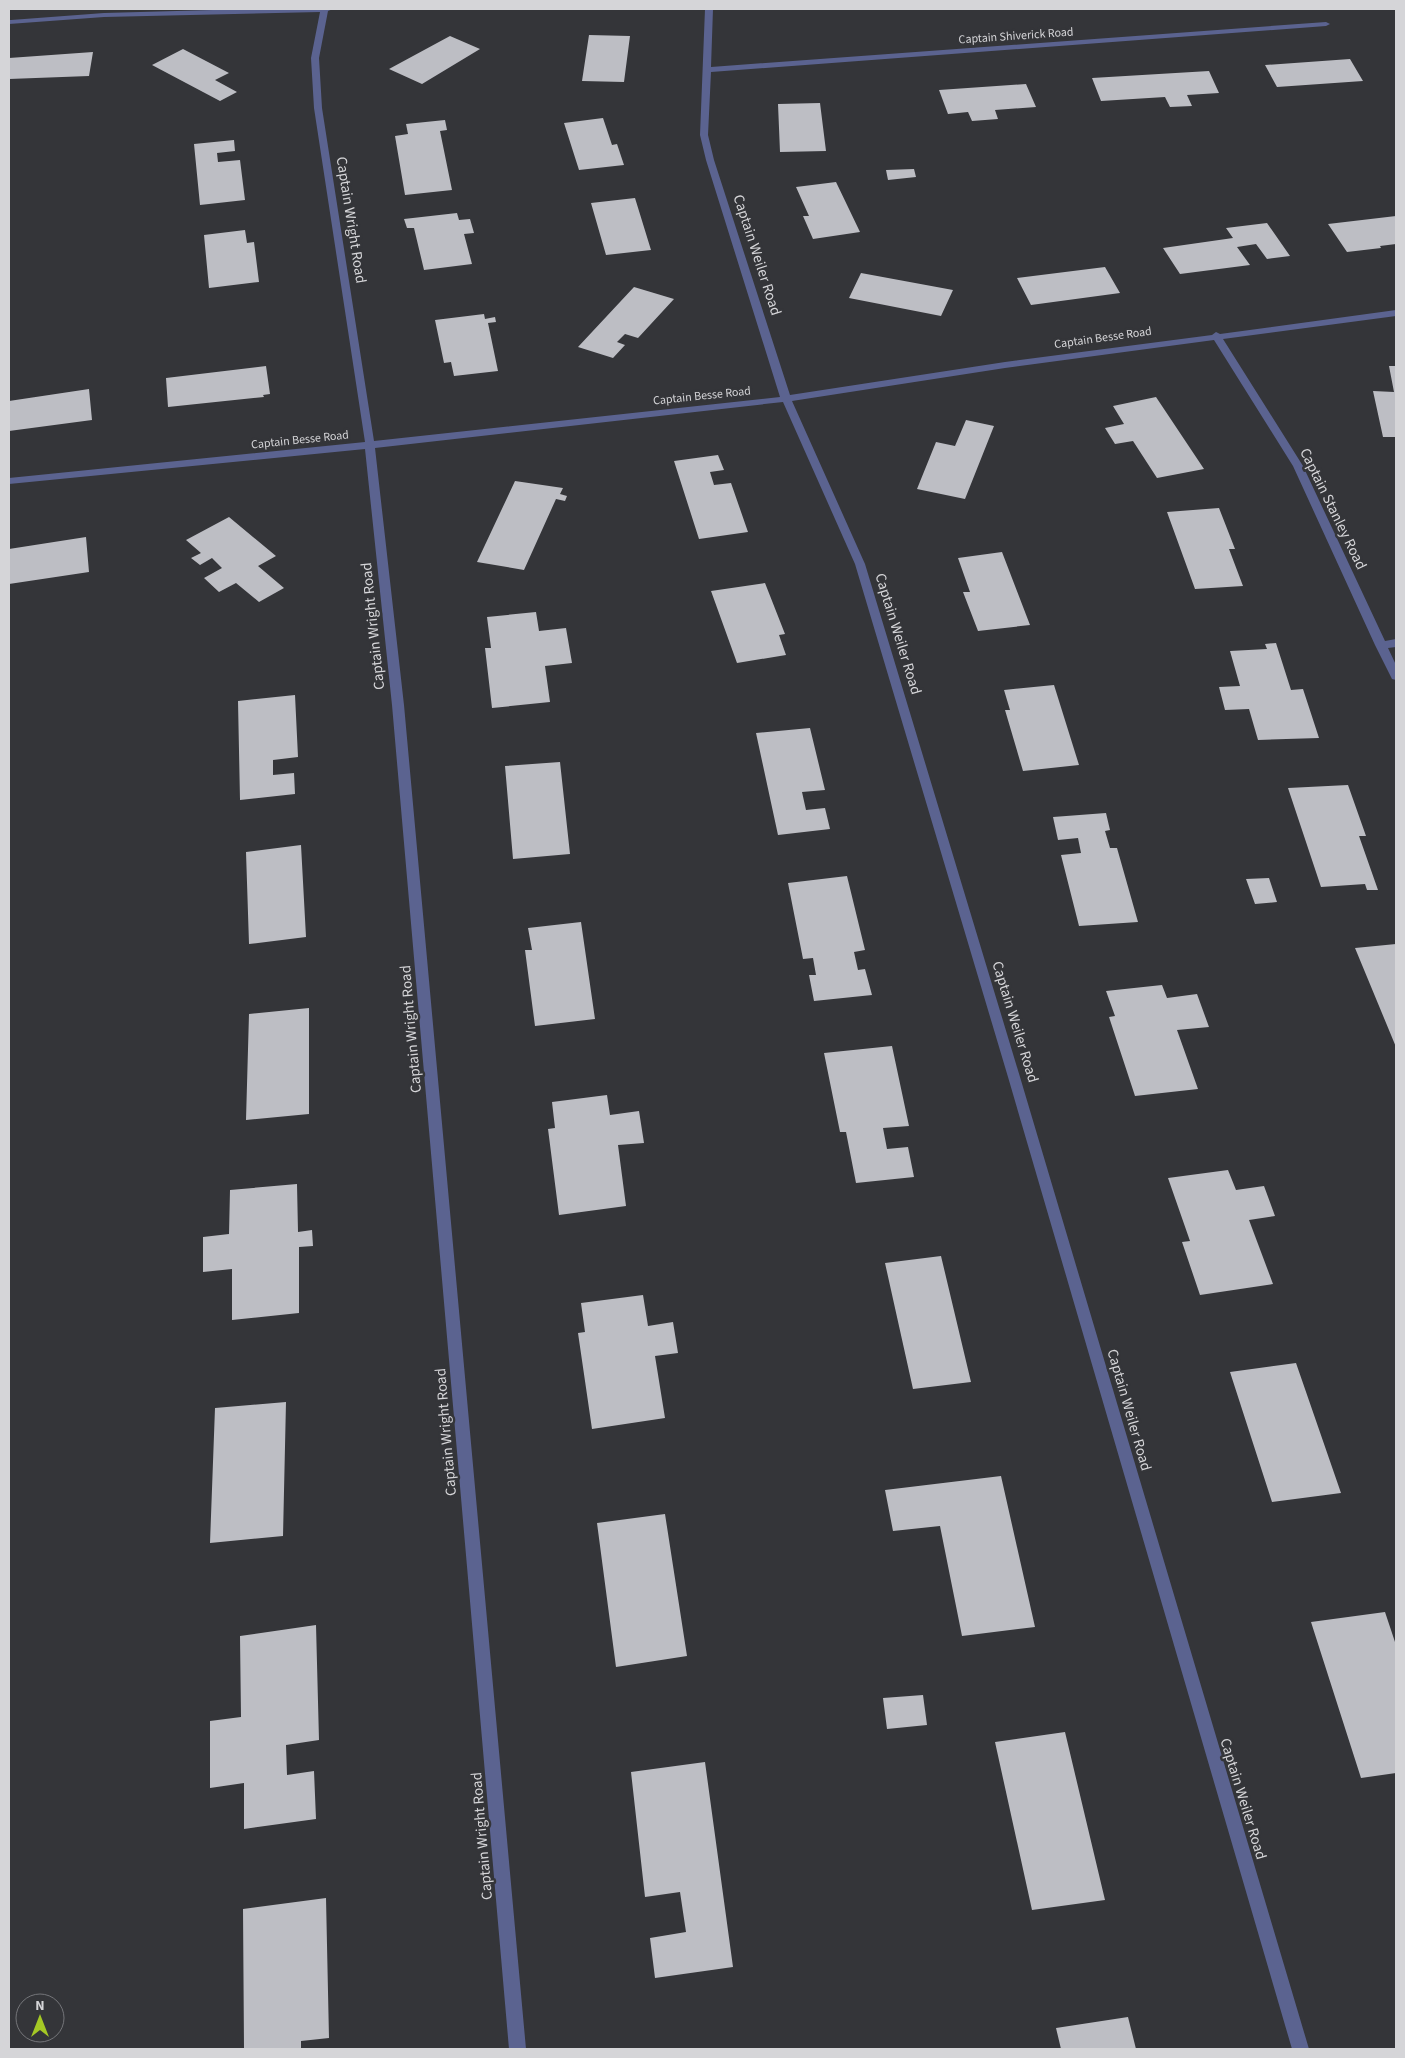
<svg xmlns="http://www.w3.org/2000/svg" width="1405" height="2058" font-family="'Source Sans 3',sans-serif">
	<style>
		.building { fill: #bdbec4 }
		.lines { fill: none; stroke-linecap: round; stroke-linejoin: round }
		.street { fill: #5b6390; fill-rule: evenodd }
		.labels { text-anchor: middle; dominant-baseline: central; stroke-width: 5; stroke-linejoin: round; paint-order: stroke }
		.far-street-label { font-size: 12px; fill: #d5d5d8; stroke: #343539 }
		.street-label { font-size: 15px; fill: #d5d5d8; stroke: #343539 }
	</style>
	<rect width="100%" height="100%" fill="#343539"/>
	<!-- building -->
	<path class="building" d="M589 35 630 36 624 82 582 81Z
		M450 36 480 49 422 84 389 69Z
		M183 49 229 73 215 80 237 92 220 101 152 65Z
		M93 52 89 76 9 79V58Z
		M1350 59 1363 81 1277 87 1265 65Z
		M1209 71 1219 93 1187 95 1192 106 1170 107 1165 97 1101 101 1092 78Z
		M1026 84 1036 107 995 110 998 119 972 121 968 112 948 114 939 90Z
		M820 103 826 151 780 152 778 104Z
		M603 118 612 145 617 144 624 165 579 170 564 123Z
		M445 120 447 130 440 131 452 190 405 195 395 136 408 134 406 124Z
		M234 140 235 151 217 153 218 162 240 160 245 200 200 205 194 144Z
		M914 169 916 177 888 180 886 170Z
		M836 182 860 232 813 239 803 216H809L796 187Z
		M635 198 651 250 606 255 591 203Z
		M457 213 459 220 470 219 474 233 464 234 472 264 424 270 414 228H407L404 219Z
		M1396 216V244L1380 246 1381 248 1347 252 1328 224Z
		M1267 223 1290 256 1267 259 1256 244 1237 247 1250 265 1180 274 1163 248 1233 238 1226 228Z
		M245 230 247 243 254 242 259 282 209 288 204 235Z
		M1105 267 1120 293 1031 305 1017 278Z
		M861 273 953 290 941 316 849 298Z
		M634 287 674 299 638 338 625 334 617 342 625 345 613 358 578 347Z
		M484 314 485 319 495 317 496 322 488 323 498 371 454 376 451 362 444 363 435 320Z
		M266 366 270 394 263 395 264 397 168 407 166 378Z
		M1389 366H1396V437H1383L1373 391 1394 392Z
		M89 389 92 420 9 431V401Z
		M1156 397 1204 469 1157 478 1133 441 1115 444 1105 428 1124 424 1113 406Z
		M966 420 994 426 965 499 917 489 936 442 955 446Z
		M718 455 724 470 710 472 714 485 731 483 748 532 699 539 674 461Z
		M515 481 563 488 560 494 567 496 565 501 556 499 524 570 477 562Z
		M1219 508 1235 549H1229L1243 586 1195 589 1167 512Z
		M229 517 276 556 258 566 284 588 259 602 236 583 219 592 204 578 222 568 212 558 200 565 191 558 201 553 186 540Z
		M86 537 89 572 9 584V549Z
		M1002 552 1030 625 978 631 963 592H970L958 558Z
		M765 583 785 634 779 635 786 655 737 663 711 591Z
		M536 612 539 631 566 628 572 663 545 666 550 702 492 708 485 648H491L487 617Z
		M1276 643 1291 690 1303 689 1319 738 1258 740 1249 709 1225 710 1219 687 1240 686 1230 651 1267 649 1265 644Z
		M1054 685 1079 765 1023 771 1005 710H1010L1004 690Z
		M295 695 298 757 273 760V775L294 773 295 794 240 800 238 701Z
		M810 728 825 790 802 792 806 810 825 808 830 829 778 835 756 733Z
		M560 762 570 854 513 859 505 766Z
		M1348 785 1366 836H1359L1378 890H1367L1365 884 1321 887 1288 788Z
		M1106 813 1110 830 1105 831 1110 848H1117L1138 922 1079 926 1061 855 1081 853 1078 838 1058 840 1053 817Z
		M301 845 306 937 249 944 246 852Z
		M847 876 865 950 854 952 858 970 865 969 872 995 814 1001 809 975H816L813 958 803 959 788 883Z
		M1269 878 1277 902 1255 904 1246 879Z
		M581 922 595 1019 535 1026 525 950H532L528 928Z
		M1396 944V1047L1355 948Z
		M1162 985 1167 998 1197 994 1209 1027 1177 1030 1198 1089 1135 1096 1109 1017 1115 1016 1106 991Z
		M309 1008V1114L246 1120 249 1014Z
		M892 1046 909 1126 883 1128 887 1149 908 1147 914 1177 856 1183 846 1132H840L824 1053Z
		M607 1095 610 1115 639 1111 644 1143 618 1145 626 1206 559 1215 548 1129 555 1128 552 1102Z
		M1228 1170 1236 1190 1264 1186 1275 1216 1249 1220 1273 1284 1200 1295 1182 1242 1190 1241 1168 1178Z
		M297 1184 298 1232 312 1230 313 1246 299 1247V1313L232 1320V1269L203 1272V1237L229 1234 230 1190Z
		M941 1256 971 1382 913 1389 885 1263Z
		M643 1295 648 1326 673 1322 678 1353 655 1356 665 1418 592 1429 578 1333 585 1332 581 1303Z
		M1296 1363 1341 1493 1272 1502 1230 1372Z
		M286 1402 283 1536 210 1543 215 1408Z
		M1001 1476 1035 1627 962 1636 940 1526 893 1531 885 1490Z
		M665 1514 687 1656 616 1667 597 1523Z
		M1385 1612 1396 1645V1773L1361 1778 1311 1622Z
		M316 1625 319 1740 286 1745 287 1775 314 1771 316 1819 244 1829V1783L210 1788V1721L241 1717 240 1636Z
		M923 1695 927 1725 887 1729 883 1698Z
		M1065 1732 1105 1900 1032 1910 995 1742Z
		M705 1762 733 1967 655 1978 650 1938 686 1932 680 1892 645 1897 631 1772Z
		M326 1898 329 2038 301 2041V2049H244L243 1909Z
		M1128 2017 1136 2049H1061L1056 2028Z"/>
	<g class="lines">
		<!-- street -->
		<path class="street" d="M249 9H333L328 11 319 58 322 108 374 441 780 397 706 160 700 135 705 9H713L711 67 1326 22 1330 24 1326 26 711 72 708 135 714 160 790 395 1005 362 1212 335 1216 332 1220 334 1396 310V316L1223 339 1303 466 1385 641 1396 639V647L1388 648 1396 665V680L1392 679 1375 645 1293 466 1214 340 1005 368 792 401 865 564 1020 1077 1309 2049H1292L1008 1077 855 564 783 402 375 448 404 705 526 2049H509L392 705 365 449 9 484V478L365 442 314 108 311 58 320 12 104 17 9 24V20H11L104 13Z"/>
	</g>
	<g class="labels">
		<!-- far-street labels -->
		<g class="far-street-label">
			<text transform="translate(1016 36) rotate(-4)">Captain Shiverick Road</text>
			<text transform="translate(1103 338) rotate(-8)">Captain Besse Road</text>
			<text transform="translate(702 396) rotate(-6)">Captain Besse Road</text>
			<text transform="translate(300 440) rotate(-6)">Captain Besse Road</text>
		</g>
		<!-- street labels -->
		<g class="street-label">
			<text transform="translate(351 220) rotate(81)">Captain Wright Road</text>
			<text transform="translate(757 255) rotate(72)">Captain Weiler Road</text>
			<text transform="translate(1333 509) rotate(64)">Captain Stanley Road</text>
			<text transform="translate(373 626) rotate(-96)">Captain Wright Road</text>
			<text transform="translate(898 634) rotate(73)">Captain Weiler Road</text>
			<text transform="translate(1015 1022) rotate(73)">Captain Weiler Road</text>
			<text transform="translate(411 1029) rotate(-95)">Captain Wright Road</text>
			<text transform="translate(1129 1410) rotate(74)">Captain Weiler Road</text>
			<text transform="translate(446 1432) rotate(-95)">Captain Wright Road</text>
			<text transform="translate(1243 1799) rotate(73)">Captain Weiler Road</text>
			<text transform="translate(482 1836) rotate(-95)">Captain Wright Road</text>
		</g>
	</g>
	<!-- border -->
	<rect width="1405" height="2058" fill="none" stroke="#d5d5d8" stroke-width="20"/>
	<!-- north arrow -->
	<g transform="translate(40 2018)"><circle r="24" fill="#343539" stroke="#747579"/>
	<path d="M0-4L9 19L0 12L-9 19Z" fill="#a4c825"/>
	<text y="-8" font-size="14" font-weight="bold" text-anchor="middle" fill="#d5d5d8">N</text>
	</g>
</svg>
